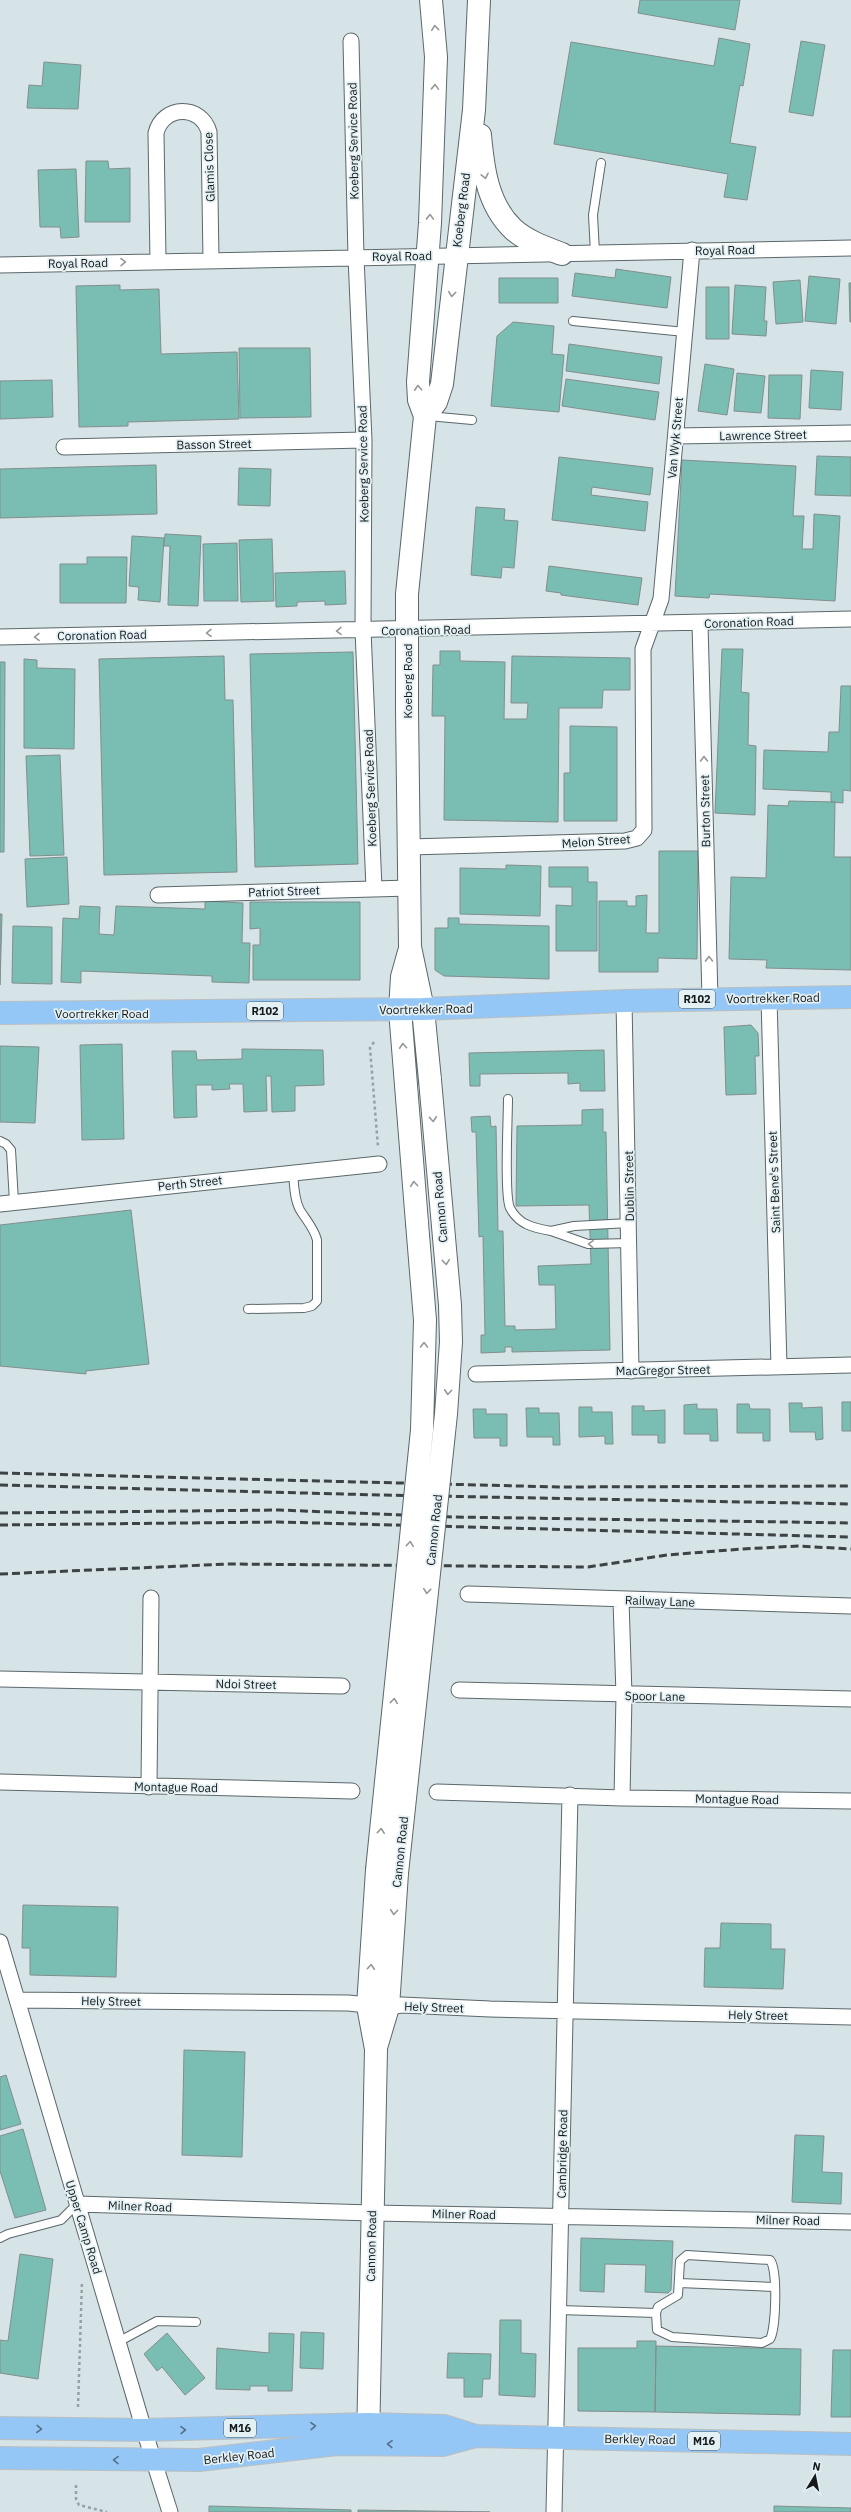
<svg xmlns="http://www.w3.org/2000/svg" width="851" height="2512" font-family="'IBM Plex Sans',sans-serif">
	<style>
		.building { fill: #7abeb3; stroke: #828e8c }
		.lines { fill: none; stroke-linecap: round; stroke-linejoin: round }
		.service-casing { stroke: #5b676a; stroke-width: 10 }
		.minor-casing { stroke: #5b676a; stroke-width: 17 }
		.secondary-casing { stroke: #5b676a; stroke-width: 24 }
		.primary-casing { stroke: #bdbfbf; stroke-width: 24 }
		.path { stroke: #97a1a4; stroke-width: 2.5; stroke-dasharray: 3 3; stroke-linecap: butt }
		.service { stroke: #fff; stroke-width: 8 }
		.minor { stroke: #fff; stroke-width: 15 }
		.secondary { stroke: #fff; stroke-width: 22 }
		.primary { stroke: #94c7f5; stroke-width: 22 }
		.rail { stroke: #3d4345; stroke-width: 3; stroke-dasharray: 8 4; stroke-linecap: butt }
		.secondary-bridge-casing { stroke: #5b676a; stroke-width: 24; stroke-linecap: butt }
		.secondary-bridge { stroke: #fff; stroke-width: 22 }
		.oneway { stroke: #969898 }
		.oneway2 { stroke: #547088 }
		.labels { text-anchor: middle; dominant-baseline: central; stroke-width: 3.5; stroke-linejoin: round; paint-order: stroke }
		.shield { fill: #e3f0f4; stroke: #535a5c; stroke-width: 1 }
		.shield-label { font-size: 11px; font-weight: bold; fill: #15191b }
		.street-label { font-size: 12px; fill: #15191b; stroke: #e3f0f4 }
	</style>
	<rect width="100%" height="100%" fill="#d6e3e7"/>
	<!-- building -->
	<path class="building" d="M640 0H740L735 30 638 13Z
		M719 38 750 44 743 86 740 85 730 143 756 147 747 200 724 197 728 174 554 144 571 42 714 66Z
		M801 41 825 45 813 116 789 112Z
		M44 62 81 65 78 109 27 108 29 85 42 86Z
		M86 161H108L109 169 130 168V222H85Z
		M76 169 79 237 61 238 60 227H40L38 170Z
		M616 269 671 277 667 308 572 296 575 273 615 278Z
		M809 276 840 279 836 324 805 321Z
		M499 278H558V303H499Z
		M800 280 803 322 776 324 773 282Z
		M849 283H851V322H850Z
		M120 285V290L159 289 161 354 237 352 239 419 128 422V426L79 427 76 286Z
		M735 285 766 287 764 321H767L766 336 732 334Z
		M706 287H729V339H706Z
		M513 322 554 326 552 354 564 355 559 412 491 406 497 336Z
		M569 344 662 357 659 384 566 371Z
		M239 348H310L311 417 240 418Z
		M705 364 734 369 727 415 698 411Z
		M811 370 843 372 841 410 809 408Z
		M737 373 765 376 761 413 734 411Z
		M769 375H802L800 419 768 418Z
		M566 379 659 392 655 420 562 406Z
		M52 380 53 417 0 419V381Z
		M817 456 851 457V496L815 495Z
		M559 457 653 468 650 495 592 487 591 495 648 502 645 531 552 520Z
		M682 460 796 466 793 516H804L802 549H813L814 514 840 516 835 601 710 594 709 598 675 596Z
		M156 465 157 514 0 518V469Z
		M239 468 271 469 270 506 238 505Z
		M476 507 505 509 504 520 518 521 514 568 502 567 501 578 471 575Z
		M165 534 201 536 198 606 168 605 170 546H164Z
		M132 536 164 538 160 602 138 600 139 587 129 586Z
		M272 539 274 601 241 602 239 540Z
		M237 543 238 601H204L203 544Z
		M87 557H127L126 603H60V564H87Z
		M549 566 642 578 638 605 561 595V593L546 591Z
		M345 571 346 604 325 605V601L297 602V606L276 607 275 573Z
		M722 649H743L741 692 749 693 748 745 756 746 755 815 715 813Z
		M440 651H460V661L505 662 504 719H527L528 703H511L512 656 630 658V690H603L602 708H559L558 822 444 820 445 716H432L433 665H440Z
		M353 652 358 864 255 867 250 654Z
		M224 656 225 700H233L237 872 104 875 99 659Z
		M24 659 37 660V668L75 669 74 749 24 748Z
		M0 662H5L4 852H0Z
		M841 686H851V791L843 790V803L831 802V792L763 789 764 750 828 752 829 732H839Z
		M570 726 617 727V821H564V773H570Z
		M60 755 64 855 30 856 26 756Z
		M789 801 835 802 834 857H851V970L766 968 767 960 729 959 731 877 766 878 768 805 788 806Z
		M659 851H698L697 959 658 958V972H599V901H627V906H636V896L647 895 646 933H659Z
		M67 857 69 904 27 907 25 859Z
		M506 865 541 866 540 916 460 914V868L506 869Z
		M549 867H588V882H597V951H556V905L572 906V887H549Z
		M205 901 243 903 242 943H250L249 983 212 982V976L81 971V983L61 982 63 918 79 919 80 906 100 907 99 934 114 935 116 906 205 909Z
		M250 902H360V980H253V945H260V928L250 929Z
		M0 914H2L0 985Z
		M448 918H459V924L549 926V979L444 976 435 970V928H448Z
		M13 926 52 927V984L12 983Z
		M751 1025 758 1033 759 1056H755L756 1094 726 1095 724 1027Z
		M122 1044 124 1139 82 1140 80 1045Z
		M0 1046 39 1047 35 1123 0 1122Z
		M242 1049 323 1050 324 1085 295 1086V1111L272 1112 271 1076H266L267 1111 244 1112 243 1084H229L230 1089 212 1090V1085H196L197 1117 174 1118 172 1051H196L197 1060 242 1059Z
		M604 1050 605 1091H580V1083L568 1084V1073L480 1074V1086H470L469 1053Z
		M603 1109V1132H606L610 1350 512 1352V1347H505V1352L481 1353V1335H485L483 1236 479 1237 476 1132H472L471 1117 490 1116 491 1127 496 1126 498 1231H503L505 1326H515V1330L556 1329 555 1285H539L538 1266 591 1264 589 1205 516 1206 517 1126 582 1125V1110Z
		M131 1210 149 1364 86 1371V1374L0 1366V1225Z
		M842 1402H851V1431H842Z
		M789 1403H802V1408L822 1407 823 1439 816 1440 815 1432H790Z
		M697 1404V1409H717L718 1441H710V1434H684V1405Z
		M737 1404H749L750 1409H770V1441H763V1433H737Z
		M632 1406H644V1411L665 1410V1443H658V1435H632Z
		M579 1407H592V1412H612L613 1444H605V1436L579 1437Z
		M526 1408H539V1413H559L560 1445H553V1437H527Z
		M473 1409H486V1414H507V1446H500V1438H474Z
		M23 1905 118 1907 116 1977 30 1975V1948H22Z
		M721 1923 771 1924V1949H785L783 1989 704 1987 705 1948H720Z
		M184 2050 245 2052 242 2157 182 2155Z
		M6 2075 21 2124 0 2130V2077Z
		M23 2129 46 2210 15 2218 0 2171V2136Z
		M795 2135 824 2136 822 2172 842 2173 841 2204 792 2202Z
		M581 2238 673 2241 671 2290 668 2293 645 2292 646 2265 605 2264 604 2292 580 2291Z
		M20 2254 53 2259 38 2379 0 2373V2340L8 2341Z
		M500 2320H521V2353L536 2354 535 2397 499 2395Z
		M301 2332 324 2333 323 2369 300 2368Z
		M167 2333 205 2378 185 2395 162 2367 157 2371 144 2354Z
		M269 2333 294 2334 292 2391H268V2386H250V2390L216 2389 217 2348 269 2353Z
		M637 2341H656L655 2412 578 2411V2348H637Z
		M656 2346 801 2349 800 2415 655 2412Z
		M833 2350H851V2417H831Z
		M448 2353 491 2354 490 2379H483L482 2397H464V2378H447Z
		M209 2506 351 2510V2512H209Z
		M774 2506 851 2508V2512H774Z
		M358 2510 428 2511V2512H358Z
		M428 2511 490 2512H428Z"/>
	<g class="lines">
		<!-- service casing -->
		<g class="service-casing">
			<path id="service" d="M595 253 593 215 601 163
				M573 321 685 332
				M428 416 472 420
				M508 1099C508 1118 504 1195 510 1208 519 1225 534 1228 551 1231
				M0 1141 6 1144 11 1150 14 1202
				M629 1223 574 1226 551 1231 588 1244 630 1243
				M248 1309 304 1308 312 1306 317 1301V1240C314 1228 306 1220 300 1210 294 1199 294 1184 293 1172
				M0 2238 8 2234 61 2220 77 2204
				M687 2255 770 2260C778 2269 776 2329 770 2339L762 2343 672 2337 657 2330 656 2313 658 2307 678 2295 680 2261Z
				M679 2283 774 2287
				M559 2310 656 2313
				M118 2342 157 2321 196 2322"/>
		</g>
		<!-- minor casing -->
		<g class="minor-casing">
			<path id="minor" d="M351 41 356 257 364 440 363 630 374 888
				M158 261 156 133C163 105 201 104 209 132L211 260
				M0 265 851 248
				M676 436 851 433
				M64 447 364 440
				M700 624 710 998
				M0 637 851 619
				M409 847 625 841 637 838 644 830 643 649 661 599 692 250
				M158 895 410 888
				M769 998 779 1367
				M624 1001 631 1371
				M0 1204 379 1164
				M476 1374 851 1365
				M468 1594 851 1606
				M621 1600 624 1695 622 1798
				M0 1679 342 1686
				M459 1690 851 1699
				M0 1782 352 1791
				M149 1787 151 1598
				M437 1792 622 1798 851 1801
				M0 1942 144 2430 170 2512
				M18 2000 348 2003 388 2007 402 2005 490 2009 851 2017
				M77 2204 372 2213 851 2222
				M554 2512 570 1795"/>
		</g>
		<!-- secondary casing -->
		<g class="secondary-casing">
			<path id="secondary" d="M480 135C483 168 487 204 513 229 526 241 546 248 562 254
				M425 416 436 402 442 384 474 110 479 0
				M409 952 402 977 400 1010 417 1223
				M430 1080 423 1009 410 947 407 710V594L425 416 419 400 418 382 430 223 436 57 431 0
				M377 2044 388 2007 397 1873
				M368 2443 376 2049 368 2006 377 1870"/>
		</g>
		<!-- primary casing -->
		<g class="primary-casing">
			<path id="primary" d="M0 1013 423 1009 624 1001 851 997
				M0 2428 144 2430 368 2424 444 2426 476 2436 851 2444
				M0 2458 199 2460 337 2444 443 2445 476 2436"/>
		</g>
		<!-- path -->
		<path class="path" d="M374 1042 370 1048 378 1147
			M78 2407 82 2281
			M76 2485V2499L79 2505 107 2512"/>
		<!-- service -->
		<use href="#service" class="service"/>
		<!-- minor -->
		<use href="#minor" class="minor"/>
		<!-- secondary -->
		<use href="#secondary" class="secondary"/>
		<!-- primary -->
		<use href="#primary" class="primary"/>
		<!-- rail -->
		<path class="rail" d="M0 1473 559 1487 851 1486
			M0 1485 380 1495 851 1504
			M0 1513 279 1510 454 1517 851 1523
			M0 1525 278 1522 851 1537
			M0 1574 229 1564 588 1567 667 1555 742 1549 798 1546 851 1549"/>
		<!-- secondary-bridge casing -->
		<g class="secondary-bridge-casing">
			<path id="secondary-bridge" d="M377 1870 422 1430 425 1320 417 1223
				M397 1873 446 1414 451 1342 450 1305 430 1080"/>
		</g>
		<!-- secondary-bridge -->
		<use href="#secondary-bridge" class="secondary-bridge"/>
	</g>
	<!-- one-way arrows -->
	<defs><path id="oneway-chevron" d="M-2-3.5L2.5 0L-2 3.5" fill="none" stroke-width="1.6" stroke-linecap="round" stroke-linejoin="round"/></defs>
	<g class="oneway">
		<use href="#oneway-chevron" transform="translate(435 28) rotate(-96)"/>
		<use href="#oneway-chevron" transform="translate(435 87) rotate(-88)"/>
		<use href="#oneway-chevron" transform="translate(485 176) rotate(78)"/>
		<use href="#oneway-chevron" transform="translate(430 217) rotate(-88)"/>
		<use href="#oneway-chevron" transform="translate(123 262) rotate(-1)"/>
		<use href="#oneway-chevron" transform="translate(452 294) rotate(96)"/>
		<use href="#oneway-chevron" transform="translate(418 388) rotate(-93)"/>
		<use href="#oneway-chevron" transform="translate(339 631) rotate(179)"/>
		<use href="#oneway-chevron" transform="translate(209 633) rotate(179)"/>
		<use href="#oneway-chevron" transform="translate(37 637) rotate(179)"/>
		<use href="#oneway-chevron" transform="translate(704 759) rotate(-91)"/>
		<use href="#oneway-chevron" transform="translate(709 959) rotate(-91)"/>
		<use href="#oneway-chevron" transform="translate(403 1046) rotate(-94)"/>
		<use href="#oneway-chevron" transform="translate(433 1119) rotate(86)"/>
		<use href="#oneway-chevron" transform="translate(414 1184) rotate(-95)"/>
		<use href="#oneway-chevron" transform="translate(591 1244) rotate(-177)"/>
		<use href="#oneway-chevron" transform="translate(446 1262) rotate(84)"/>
		<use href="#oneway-chevron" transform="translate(424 1345) rotate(-89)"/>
		<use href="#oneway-chevron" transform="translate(448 1392) rotate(94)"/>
		<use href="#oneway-chevron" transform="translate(410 1544) rotate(-84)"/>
		<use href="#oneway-chevron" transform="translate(427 1591) rotate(96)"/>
		<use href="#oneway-chevron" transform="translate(394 1701) rotate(-84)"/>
		<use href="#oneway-chevron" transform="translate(381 1831) rotate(-84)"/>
		<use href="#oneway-chevron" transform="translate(394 1912) rotate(94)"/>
		<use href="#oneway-chevron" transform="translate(371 1967) rotate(-86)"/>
	</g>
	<g class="oneway2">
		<use href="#oneway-chevron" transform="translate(313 2426) rotate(-2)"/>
		<use href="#oneway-chevron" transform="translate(39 2429) rotate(2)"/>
		<use href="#oneway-chevron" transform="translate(183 2430) rotate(-1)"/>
		<use href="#oneway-chevron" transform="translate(390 2444) rotate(-178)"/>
		<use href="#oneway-chevron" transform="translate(116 2460) rotate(-179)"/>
	</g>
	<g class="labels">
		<!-- shield labels -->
		<g class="shield">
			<rect x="679" y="990" width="36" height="18" rx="3"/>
			<rect x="247" y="1002" width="36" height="18" rx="3"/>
			<rect x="224" y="2419" width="32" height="18" rx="3"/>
			<rect x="688" y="2432" width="32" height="18" rx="3"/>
		</g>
		<g class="shield-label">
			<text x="697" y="999">R102</text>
			<text x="265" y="1011">R102</text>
			<text x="240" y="2428">M16</text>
			<text x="704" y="2441">M16</text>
		</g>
		<!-- street labels -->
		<g class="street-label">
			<text transform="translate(353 141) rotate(-91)">Koeberg Service Road</text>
			<text transform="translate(209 167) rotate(-92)">Glamis Close</text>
			<text transform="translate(461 210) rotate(-83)">Koeberg Road</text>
			<text transform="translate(725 250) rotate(-1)">Royal Road</text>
			<text transform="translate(402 256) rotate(-1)">Royal Road</text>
			<text transform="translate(78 263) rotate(-1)">Royal Road</text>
			<text transform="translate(763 435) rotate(-1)">Lawrence Street</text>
			<text transform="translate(675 438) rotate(-85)">Van Wyk Street</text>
			<text transform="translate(214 444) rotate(-1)">Basson Street</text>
			<text transform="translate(363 464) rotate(-91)">Koeberg Service Road</text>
			<text transform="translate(749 622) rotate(-2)">Coronation Road</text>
			<text transform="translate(426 630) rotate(-1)">Coronation Road</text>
			<text transform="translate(102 635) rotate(-1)">Coronation Road</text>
			<text transform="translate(407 681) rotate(-90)">Koeberg Road</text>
			<text transform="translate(370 788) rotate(-92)">Koeberg Service Road</text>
			<text transform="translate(705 811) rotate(-91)">Burton Street</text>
			<text transform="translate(596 841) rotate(-4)">Melon Street</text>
			<text transform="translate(284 891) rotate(-2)">Patriot Street</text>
			<text transform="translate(773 998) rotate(-1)">Voortrekker Road</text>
			<text transform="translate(426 1009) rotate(-1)">Voortrekker Road</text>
			<text x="102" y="1013">Voortrekker Road</text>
			<text transform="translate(774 1182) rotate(-92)">Saint Bene's Street</text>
			<text transform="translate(190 1183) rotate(-6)">Perth Street</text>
			<text transform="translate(629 1186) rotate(-91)">Dublin Street</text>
			<text transform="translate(440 1207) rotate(-95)">Cannon Road</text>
			<text transform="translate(663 1370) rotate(-1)">MacGregor Street</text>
			<text transform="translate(434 1530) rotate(-84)">Cannon Road</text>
			<text transform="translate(660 1601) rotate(2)">Railway Lane</text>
			<text transform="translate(246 1684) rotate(1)">Ndoi Street</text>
			<text transform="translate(655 1696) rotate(1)">Spoor Lane</text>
			<text transform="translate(176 1787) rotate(1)">Montague Road</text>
			<text transform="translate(737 1799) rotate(1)">Montague Road</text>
			<text transform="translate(400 1852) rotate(-84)">Cannon Road</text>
			<text transform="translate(111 2001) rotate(1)">Hely Street</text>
			<text transform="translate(434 2007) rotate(2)">Hely Street</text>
			<text transform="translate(758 2015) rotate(1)">Hely Street</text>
			<text transform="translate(562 2154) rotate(-89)">Cambridge Road</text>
			<text transform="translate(140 2206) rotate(2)">Milner Road</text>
			<text transform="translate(464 2214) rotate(1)">Milner Road</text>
			<text transform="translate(788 2220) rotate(1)">Milner Road</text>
			<text transform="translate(84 2227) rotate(73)">Upper Camp Road</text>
			<text transform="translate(371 2246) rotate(-89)">Cannon Road</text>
			<text transform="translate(640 2439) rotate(1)">Berkley Road</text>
			<text transform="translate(239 2456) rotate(-6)">Berkley Road</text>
		</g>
	</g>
	<!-- north arrow -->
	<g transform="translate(815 2476) rotate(10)" stroke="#e3f0f4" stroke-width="3" paint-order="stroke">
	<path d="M0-3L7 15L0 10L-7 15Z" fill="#15191b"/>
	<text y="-6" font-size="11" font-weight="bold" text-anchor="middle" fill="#15191b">N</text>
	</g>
</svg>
